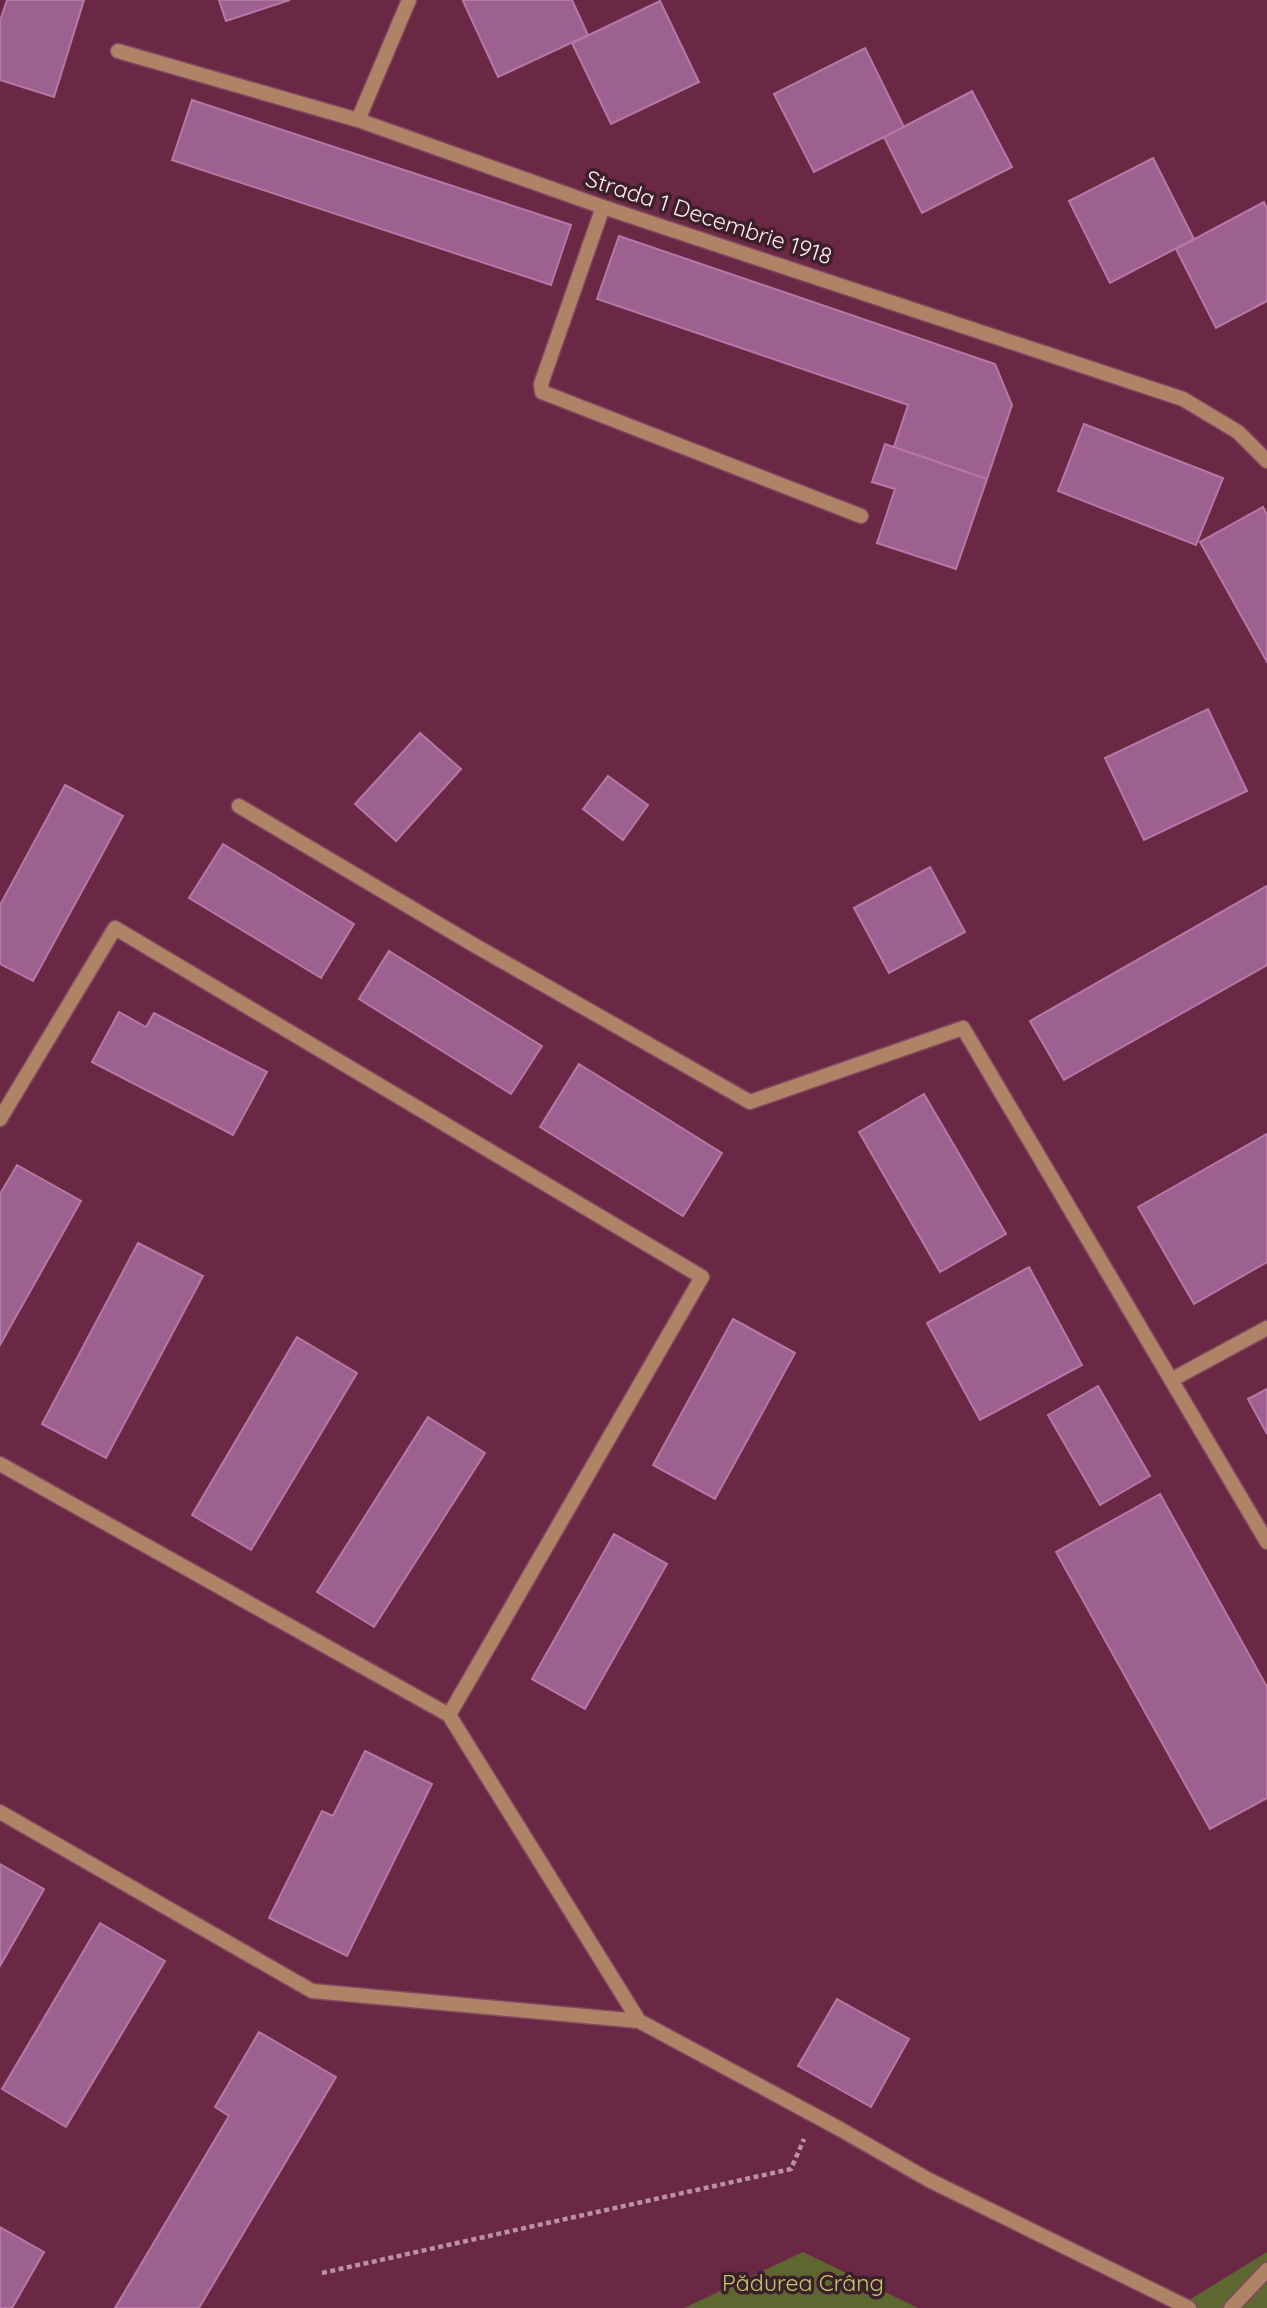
<svg xmlns="http://www.w3.org/2000/svg" width="1267" height="2308" font-family="Quicksand,sans-serif">
	<style>
		.green { fill: #5f6731 }
		.building { fill: #9d618f; stroke: #b678a7; stroke-width: 2 }
		.lines { fill: none; stroke-linecap: round; stroke-linejoin: round }
		.service-casing { stroke: #824861; stroke-width: 17 }
		.minor-casing { stroke: #824861; stroke-width: 17 }
		.path { stroke: #ba92a2; stroke-width: 4.5; stroke-dasharray: 5 3.5; stroke-linecap: butt }
		.service { stroke: #ae8366; stroke-width: 14 }
		.minor { stroke: #ae8366; stroke-width: 14 }
		.labels { text-anchor: middle; dominant-baseline: central; stroke-width: 7; stroke-linejoin: round; paint-order: stroke }
		.street-label { font-size: 23px; fill: #feedf3; stroke: #3d1f2a }
		.park-label { font-size: 23px; fill: #becc6e; stroke: #3d1f2a }
	</style>
	<rect width="100%" height="100%" fill="#6a2845"/>
	<!-- green -->
	<path class="green" d="M803 2252 918 2308H684Z
		M1267 2252V2308H1176Z"/>
	<!-- building -->
	<path class="building" d="M7 0H84L54 97 0 80V21Z
		M219 0H290L226 21Z
		M465 0H572L588 35 498 77 463 1Z
		M660 1 699 82 611 124 572 43Z
		M865 48 904 127 814 172 774 94Z
		M972 91 1012 167 922 213 884 137Z
		M192 100 571 225 551 285 172 160Z
		M1153 158 1194 239 1110 283 1069 201Z
		M1264 202 1267 209V301L1216 328 1176 249Z
		M619 236 995 364 1012 405 987 479 894 447 908 405 597 299Z
		M1084 424 1223 478 1196 545 1058 491Z
		M885 444 987 479 956 569 877 543 895 489 872 482Z
		M1263 507 1267 515V662L1200 542Z
		M1208 709 1247 791 1144 840 1105 758Z
		M420 733 461 769 396 841 355 804Z
		M608 776 648 805 623 840 583 809Z
		M65 785 123 816 33 981 0 964V905Z
		M223 844 354 924 321 978 189 898Z
		M930 867 965 932 889 973 854 908Z
		M1267 886V965L1064 1080 1030 1021Z
		M389 951 542 1046 511 1094 359 999Z
		M119 1012 146 1027 154 1013 267 1072 233 1135 92 1062Z
		M579 1064 722 1153 683 1216 540 1127Z
		M924 1094 1006 1234 940 1272 859 1132Z
		M1267 1134V1262L1194 1304 1138 1207Z
		M17 1165 81 1201 0 1345V1194Z
		M138 1243 203 1276 106 1458 42 1424Z
		M1029 1267 1082 1365 980 1420 927 1323Z
		M733 1319 795 1353 715 1499 653 1465Z
		M297 1337 357 1373 251 1550 192 1515Z
		M1098 1386 1150 1476 1100 1505 1048 1415Z
		M1267 1389V1434L1248 1399Z
		M428 1417 485 1453 374 1627 317 1592Z
		M1160 1494 1267 1687V1798L1210 1829 1056 1552Z
		M614 1534 667 1564 585 1709 532 1679Z
		M365 1751 432 1784 347 1956 269 1918 322 1811 333 1816Z
		M0 1864 44 1889 0 1966Z
		M100 1923 165 1961 66 2127 2 2089Z
		M837 1999 909 2039 871 2107 798 2066Z
		M259 2032 336 2077 199 2308H115L229 2116 215 2107Z
		M0 2227 44 2252 12 2308H0Z"/>
	<g class="lines">
		<!-- service casing -->
		<g class="service-casing">
			<path id="service" d="M603 207 541 384 542 392 861 516
				M239 806 474 945 750 1102 963 1028 1267 1542
				M0 1119 115 928 702 1277 449 1715
				M1171 1380 1267 1328
				M0 1464 449 1715 639 2021 840 2129 929 2180 1189 2308
				M0 1812 312 1991 639 2021"/>
		</g>
		<!-- minor casing -->
		<g class="minor-casing">
			<path id="minor" d="M118 51 358 120 603 207 1183 399 1238 432 1267 461
				M358 120 409 0
				M1231 2308 1267 2270"/>
		</g>
		<!-- path -->
		<path class="path" d="M322 2273 791 2169 804 2139"/>
		<!-- service -->
		<use href="#service" class="service"/>
		<!-- minor -->
		<use href="#minor" class="minor"/>
	</g>
	<g class="labels">
		<!-- street labels -->
		<g class="street-label">
			<text transform="translate(709 217) rotate(18)">Strada 1 Decembrie 1918</text>
		</g>
		<!-- park labels -->
		<g class="park-label">
			<text x="803" y="2282">Pădurea Crâng</text>
		</g>
	</g>
</svg>
